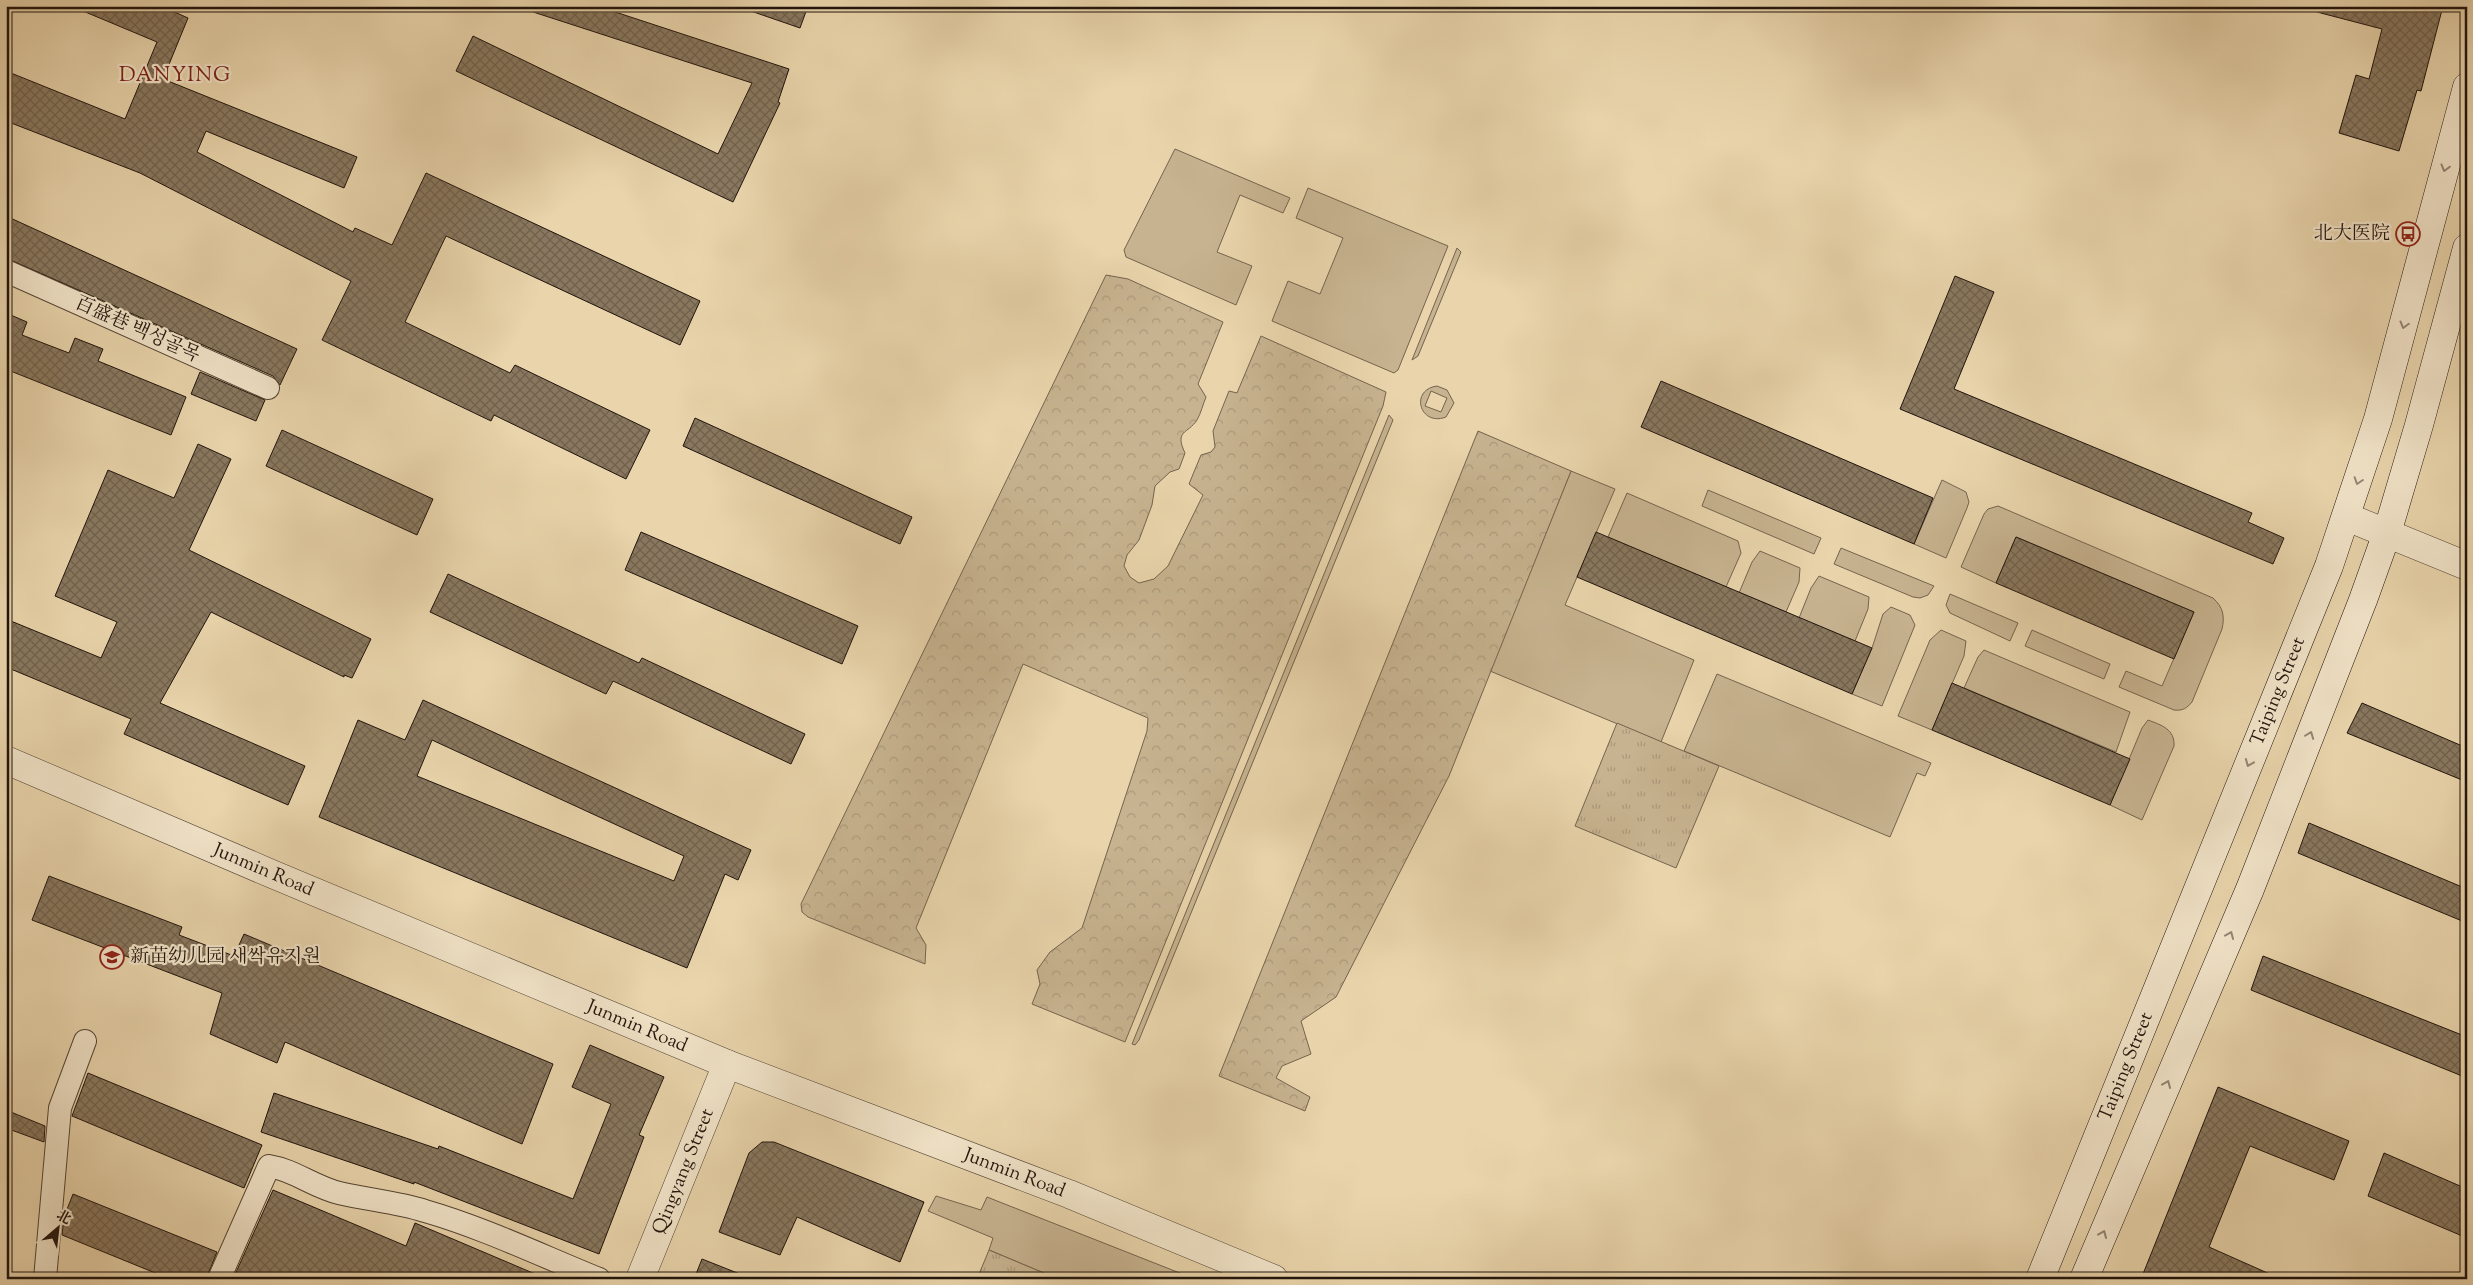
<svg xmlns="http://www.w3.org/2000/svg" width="2473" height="1285" font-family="'Sorts Mill Goudy','Noto Serif SC','Noto Serif KR',serif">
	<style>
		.grass { fill: #c7b390; stroke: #74644e; fill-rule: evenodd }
		.forest { fill: url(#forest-crowns); stroke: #74644e }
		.park { fill: url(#park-tufts); stroke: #74644e }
		.building { fill: url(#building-cross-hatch); stroke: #21140d; fill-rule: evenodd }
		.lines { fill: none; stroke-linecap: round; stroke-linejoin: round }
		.minor-casing { stroke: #534434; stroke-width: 24 }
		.tertiary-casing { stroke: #534434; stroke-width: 29 }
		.secondary-casing { stroke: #21140d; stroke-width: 29 }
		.minor { stroke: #f1e3c8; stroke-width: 22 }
		.tertiary { stroke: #f1e3c8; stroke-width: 28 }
		.secondary { stroke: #f1e3c8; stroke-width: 28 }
		.oneway { stroke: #938674 }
		.labels { text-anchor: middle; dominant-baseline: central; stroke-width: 4.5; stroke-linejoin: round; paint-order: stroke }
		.poi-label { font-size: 19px; fill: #21140d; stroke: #f1e3c8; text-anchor: end }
		.street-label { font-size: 19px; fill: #21140d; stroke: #f1e3c8 }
		.quarter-label { font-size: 21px; letter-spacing: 1px; fill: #7a1f14; stroke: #f1e3c8 }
	</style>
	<defs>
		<pattern id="forest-crowns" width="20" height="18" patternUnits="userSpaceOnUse" patternTransform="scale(1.25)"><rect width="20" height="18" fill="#c7b390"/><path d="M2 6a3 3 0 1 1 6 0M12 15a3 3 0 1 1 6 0" fill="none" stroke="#ab997b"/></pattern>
		<pattern id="park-tufts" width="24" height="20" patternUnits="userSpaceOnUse" patternTransform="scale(1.25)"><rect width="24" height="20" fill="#c7b390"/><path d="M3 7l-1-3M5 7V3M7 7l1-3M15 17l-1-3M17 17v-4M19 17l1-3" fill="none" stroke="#ab997b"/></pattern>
		<pattern id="building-cross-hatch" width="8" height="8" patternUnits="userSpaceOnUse" patternTransform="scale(1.25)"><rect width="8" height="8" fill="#89785f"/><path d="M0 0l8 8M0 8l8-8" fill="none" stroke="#70614d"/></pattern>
	</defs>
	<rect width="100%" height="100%" fill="#e9d4ab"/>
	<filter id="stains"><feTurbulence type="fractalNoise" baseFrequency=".004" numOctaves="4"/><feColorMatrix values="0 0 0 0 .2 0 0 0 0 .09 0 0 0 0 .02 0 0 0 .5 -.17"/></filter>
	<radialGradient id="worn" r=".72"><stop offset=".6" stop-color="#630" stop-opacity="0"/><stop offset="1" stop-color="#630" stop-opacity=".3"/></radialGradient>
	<!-- grass -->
	<path class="grass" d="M1175 149 1290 198 1283 213 1240 195 1217 252 1252 266 1236 305 1126 257 1124 250Z
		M1308 188 1448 246 1398 370 1394 373 1272 321 1288 281 1320 294 1343 238 1296 218Z
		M1457 248 1461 252 1418 356 1412 360Z
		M1437 386 1447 390 1454 403 1446 417C1420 427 1409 390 1437 386ZM1431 391 1447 398 1441 412 1425 406Z
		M1389 415 1393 420 1139 1040 1135 1045 1132 1044Z
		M1571 471 1615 489 1565 605 1694 660 1661 742 1490 671Z
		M1942 480 1966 492 1969 502 1967 508 1946 558 1914 544Z
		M1708 490 1821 538 1814 554 1702 506Z
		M1627 493 1738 541 1741 553 1726 587 1608 537Z
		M1998 506 2213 598C2223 607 2225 616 2222 629L2192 702C2187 708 2183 711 2174 710L2119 687 2126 671 2162 686 2194 612 2016 537 1996 583 1961 567 1984 514 1988 509Z
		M1841 548 1934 586 1928 595 1920 598 1913 597 1834 564Z
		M1760 551 1800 568 1799 582 1786 612 1739 593 1752 562Z
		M1819 576 1869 597 1868 609 1855 641 1799 618 1811 588Z
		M1950 594 2018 623 2010 641 1950 613 1946 605Z
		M1891 607 1910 615 1915 625 1882 706 1852 694 1872 648 1883 614Z
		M1941 630 1966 641 1964 656 1932 730 1898 716 1930 640Z
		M2032 630 2110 664 2104 679 2025 646Z
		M1984 650 2130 712 2116 752 1964 688 1978 657Z
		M1717 674 1931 763 1925 776 1917 773 1890 837 1684 751Z
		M2148 720C2161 725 2175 729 2174 746L2142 820 2110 805 2142 728Z
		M936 1196 981 1210 987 1197 1195 1279H1058L989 1250 993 1238 928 1211Z"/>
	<!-- forest -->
	<path class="forest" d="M1106 275 1128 279 1223 322 1198 384 1206 397C1203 404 1201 413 1197 420 1188 434 1174 430 1185 453L1179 469 1170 472 1155 486 1152 505 1139 540 1127 555 1124 566 1130 577 1139 583 1154 579 1168 566 1203 495 1189 484 1201 455 1211 452 1215 447 1213 431 1229 391 1237 393 1261 336 1386 392 1383 406 1125 1042 1032 1004 1040 984 1037 970 1050 952 1082 928 1147 731 1148 718 1023 664 916 928 926 945 925 964 808 917 802 912 801 904Z
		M1478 431 1571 471 1449 776 1336 997 1301 1021 1311 1054 1282 1066 1276 1078 1310 1097 1305 1111 1219 1076Z"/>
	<!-- park -->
	<path class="park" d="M1617 723 1719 766 1676 868 1575 826Z
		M989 1250 1058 1279H977Z"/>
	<!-- building -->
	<path class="building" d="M71 6H161L188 18 163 79 357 157 344 188 206 131 197 152 353 232 355 228 392 245 426 173 700 301 680 345 446 236 405 322 510 373 515 365 650 430 626 479 494 415 491 421 322 340 351 281 140 173 6 121V71L125 119 157 42Z
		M528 6H597L789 69 778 102 780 103 733 202 456 71 473 36 718 154 752 83 527 10Z
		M745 6H808L800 28 745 9Z
		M2317 6H2443L2421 91 2417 90 2399 151 2339 133 2356 75 2369 79 2382 29 2317 12Z
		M6 216 297 349 280 385 273 376 6 258Z
		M1955 276 1994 292 1954 389 2252 513 2248 522 2284 538 2273 564 1900 409Z
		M6 313 27 322 22 335 69 353 75 338 103 349 98 361 186 397 171 435 8 370 6 372Z
		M200 372 265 400 256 421 191 394Z
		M1661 381 1933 498 1914 544 1641 427Z
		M695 418 912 517 900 544 683 446Z
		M282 430 433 499 417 535 266 466Z
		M198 444 231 459 189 550 371 639 352 678 344 675V677L211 612 160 703 305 766 288 805 124 734 131 719 6 667V619L101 658 117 622 55 596 108 470 174 498Z
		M641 532 858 626 842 664 625 570Z
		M1596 532 1872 648 1852 694 1577 577Z
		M2016 537 2194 612 2174 659 1996 583Z
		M448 574 639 663 642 658 805 734 791 764 613 681 606 694 430 612Z
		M1952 683 2130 759 2110 805 1932 730Z
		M423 700 751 850 738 880 725 874 687 968 319 817 358 720 405 740ZM432 740 684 856 674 881 417 776Z
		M2362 703 2467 748V782L2347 733Z
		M2309 823 2467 889V923L2298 853Z
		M49 876 182 927 179 935 234 956 244 934 553 1064 522 1144 285 1042 277 1063 210 1034 222 993 32 920Z
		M2263 956 2467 1037V1078L2251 990Z
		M590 1045 664 1077 639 1135 644 1137 599 1254 414 1182V1184L261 1132 274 1093 438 1149 439 1146 573 1199 611 1104 572 1087Z
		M88 1073 262 1145 244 1188 72 1116Z
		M2218 1087 2349 1141 2334 1180 2250 1146 2209 1247 2281 1279H2141Z
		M6 1110 45 1126 44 1142 6 1128Z
		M762 1142H774L924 1202 900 1262 797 1217 780 1255 719 1232 749 1153Z
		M2384 1153 2467 1189V1238L2368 1196Z
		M273 1190 406 1246 415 1223 547 1279H233Z
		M73 1194 217 1252 206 1279H170L62 1235 64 1217Z
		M702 1259 750 1278V1279H694Z"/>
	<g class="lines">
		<!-- minor casing -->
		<g class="minor-casing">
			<path id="minor" d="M6 271 268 388
				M45 1279 60 1108 85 1041
				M219 1279 269 1166C294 1170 314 1187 339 1193 368 1200 397 1202 425 1211 484 1228 542 1256 599 1279"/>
		</g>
		<!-- tertiary casing -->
		<g class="tertiary-casing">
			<g id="tertiary">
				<path d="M2347 517 2467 566"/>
				<path id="s1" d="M6 760 272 874 727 1064 1069 1194 1274 1279"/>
				<path id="s2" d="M640 1279 727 1064"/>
			</g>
		</g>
		<!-- secondary casing -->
		<g class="secondary-casing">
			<g id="secondary">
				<path id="s3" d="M2040 1279 2329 566 2378 419 2467 87"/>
				<path d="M2084 1279 2250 889 2363 600 2387 533 2419 425 2467 248"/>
			</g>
		</g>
		<!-- minor -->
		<use href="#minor" class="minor"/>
		<!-- tertiary -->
		<use href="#tertiary" class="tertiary"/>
		<!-- secondary -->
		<use href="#secondary" class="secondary"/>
	</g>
	<!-- one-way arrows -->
	<defs><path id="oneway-chevron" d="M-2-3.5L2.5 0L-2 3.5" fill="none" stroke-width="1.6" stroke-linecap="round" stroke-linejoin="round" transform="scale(1.25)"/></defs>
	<g class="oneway">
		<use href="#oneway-chevron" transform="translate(2445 168) rotate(105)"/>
		<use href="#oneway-chevron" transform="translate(2404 325) rotate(105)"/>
		<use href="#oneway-chevron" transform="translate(2358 481) rotate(108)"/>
		<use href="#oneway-chevron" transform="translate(2310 735) rotate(-69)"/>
		<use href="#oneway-chevron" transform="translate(2249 763) rotate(112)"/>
		<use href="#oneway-chevron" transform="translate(2230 935) rotate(-67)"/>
		<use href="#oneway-chevron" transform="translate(2167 1084) rotate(-67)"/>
		<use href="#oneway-chevron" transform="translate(2103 1234) rotate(-67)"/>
	</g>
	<!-- icons -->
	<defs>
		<g id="bus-ring" transform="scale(1.25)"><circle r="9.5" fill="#f1e3c8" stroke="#8f2418" stroke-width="1.5"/><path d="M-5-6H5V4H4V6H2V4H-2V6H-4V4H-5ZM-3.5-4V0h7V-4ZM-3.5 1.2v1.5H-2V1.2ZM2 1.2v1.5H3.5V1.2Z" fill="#8f2418"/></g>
		<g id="school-ring" transform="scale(1.25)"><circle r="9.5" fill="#f1e3c8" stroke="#8f2418" stroke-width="1.5"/><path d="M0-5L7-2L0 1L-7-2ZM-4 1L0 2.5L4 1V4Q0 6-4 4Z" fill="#8f2418"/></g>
	</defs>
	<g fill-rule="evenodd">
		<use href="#bus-ring" x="2408" y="234"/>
		<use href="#school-ring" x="112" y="957"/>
	</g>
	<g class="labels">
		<!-- poi labels -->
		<g class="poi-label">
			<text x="2390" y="234">北大医院</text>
			<text x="130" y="957" text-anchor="start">新苗幼儿园 새싹유지원</text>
		</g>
		<!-- street labels -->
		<g class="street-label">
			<text transform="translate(137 330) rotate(24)">百盛巷 백성골목</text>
			<text stroke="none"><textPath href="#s3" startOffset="634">Taiping Street</textPath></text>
			<text stroke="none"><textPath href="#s1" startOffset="280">Junmin Road</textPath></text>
			<text stroke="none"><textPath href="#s1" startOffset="685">Junmin Road</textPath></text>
			<text stroke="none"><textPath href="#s3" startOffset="229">Taiping Street</textPath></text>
			<text stroke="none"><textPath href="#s2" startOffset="116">Qingyang Street</textPath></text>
			<text stroke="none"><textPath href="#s1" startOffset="1090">Junmin Road</textPath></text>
		</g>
		<!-- quarter labels -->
		<g class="quarter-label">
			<text x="175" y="76">DANYING</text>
		</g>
	</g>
	<!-- margin -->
	<rect width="2473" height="1285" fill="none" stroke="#e9d4ab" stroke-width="25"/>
	<rect x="8" y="8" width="2458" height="1270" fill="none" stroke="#21140d" stroke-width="2.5"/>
	<rect x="12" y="12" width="2448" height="1260" fill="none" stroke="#21140d"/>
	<!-- north arrow -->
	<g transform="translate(58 1228) rotate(28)" stroke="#f1e3c8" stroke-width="4" paint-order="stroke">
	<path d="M0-4L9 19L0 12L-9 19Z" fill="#21140d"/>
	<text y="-8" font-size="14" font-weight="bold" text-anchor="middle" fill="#21140d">北</text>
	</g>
	<rect width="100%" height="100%" filter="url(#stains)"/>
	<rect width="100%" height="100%" fill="url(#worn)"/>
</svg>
